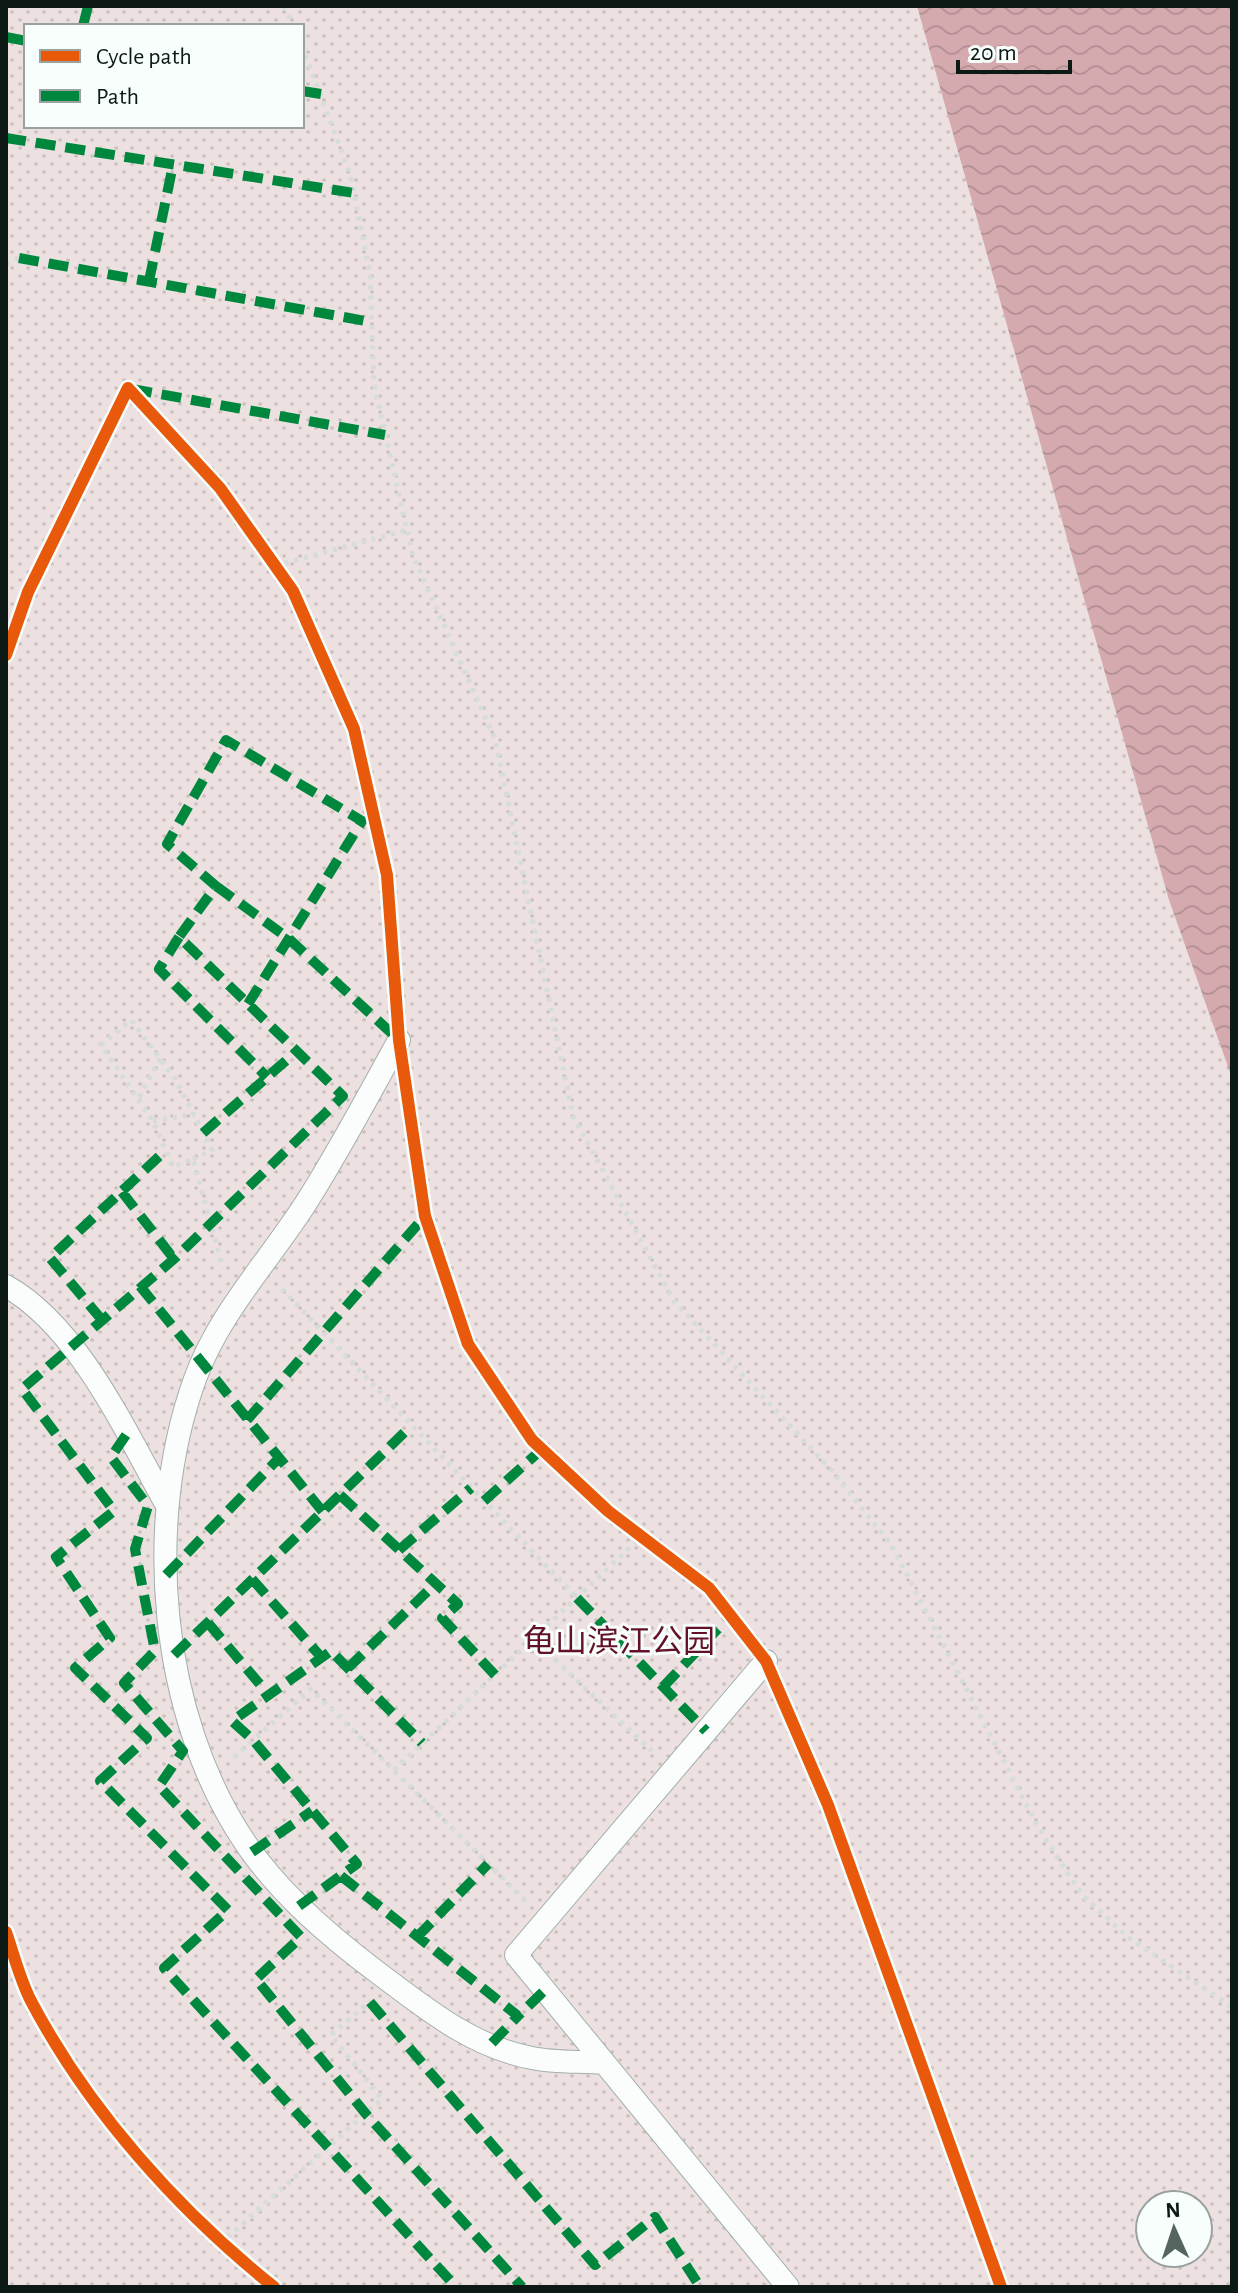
<svg xmlns="http://www.w3.org/2000/svg" width="1238" height="2293" font-family="'Alegreya Sans','Noto Sans SC',sans-serif">
	<style>
		.park { fill: url(#park-dots); fill-rule: evenodd }
		.water { fill: url(#water-waves) }
		.lines { fill: none; stroke-linecap: round; stroke-linejoin: round }
		.lane-casing { stroke: #a2afab; stroke-width: 24 }
		.path { stroke: #d6dcda; stroke-width: 5; stroke-dasharray: 4 6; stroke-linecap: butt }
		.lane { stroke: #fafdfc; stroke-width: 22 }
		.quiet { stroke: #00873e; stroke-width: 10; stroke-dasharray: 20 10; stroke-linecap: butt }
		.cycleway-casing { stroke: #f7fefb; stroke-width: 17 }
		.cycleway { stroke: #e8590c; stroke-width: 12 }
		.labels { text-anchor: middle; dominant-baseline: central; stroke-width: 6; stroke-linejoin: round; paint-order: stroke }
		.park-label { font-size: 32px; fill: #631128; stroke: #f7fefb }
	</style>
	<defs>
		<pattern id="park-dots" width="8" height="8" patternUnits="userSpaceOnUse" patternTransform="scale(2)"><rect width="8" height="8" fill="#ede0e0"/><path d="M2 2h.1M6 6h.1" fill="none" stroke="#cac0bf" stroke-width="1.8" stroke-linecap="round"/></pattern>
		<pattern id="water-waves" width="16" height="10" patternUnits="userSpaceOnUse" patternTransform="scale(2)"><rect width="16" height="10" fill="#d5aaaf"/><path d="M0 5q4-4 8 0t8 0" fill="none" stroke="#b69296"/></pattern>
	</defs>
	<rect width="100%" height="100%" fill="#def0ea"/>
	<!-- park -->
	<path class="park" d="M6 6H917L1169 900 1232 1078V2287H6ZM26 26H302V126H26ZM1150 2205H1198V2253H1150Z"/>
	<!-- water -->
	<path class="water" d="M917 6H1232V1078L1169 900Z"/>
	<g class="lines">
		<!-- lane casing -->
		<g class="lane-casing">
			<path id="lane" d="M399 1040C368 1096 338 1153 304 1206 267 1263 218 1315 195 1379 143 1523 159 1716 246 1844 280 1894 329 1936 377 1972 425 2008 472 2047 532 2058 555 2063 581 2061 604 2063
				M6 1286C78 1326 126 1432 165 1502
				M766 1661 516 1955 788 2287"/>
		</g>
		<!-- path -->
		<path class="path" d="M284 6 293 26
			M302 46 350 174 370 274 374 384 413 556 495 739 573 1116 674 1301 832 1471 891 1544 1038 1827 1082 1895 1128 1937 1232 2007
			M6 264 19 258
			M275 566 407 530
			M139 1097 161 1057
			M153 1121 195 1114
			M193 1159 212 1150 176 1080 131 1020 101 1045 153 1121 173 1167 193 1159 223 1268
			M282 1289 577 1598
			M533 1639 652 1751
			M234 1757 311 1689 527 1902
			M394 1770 642 1536
			M220 2244 382 2099 331 2035 371 2001"/>
		<!-- lane -->
		<use href="#lane" class="lane"/>
		<!-- quiet -->
		<path class="quiet" d="M83 26 88 6
			M6 37 26 41
			M302 91 321 94
			M6 138 354 193
			M19 258 371 322
			M149 281 173 165
			M132 389 385 435
			M216 886 288 938 399 1040
			M179 937 159 969 267 1077
			M248 1004 362 821 226 740 167 844 216 886 179 937 343 1096 174 1259 22 1389 114 1511 56 1557 110 1638 75 1668 147 1738 100 1781 228 1910 164 1968 456 2287
			M203 1133 297 1051
			M122 1192 174 1259
			M140 1286 323 1512
			M102 1320 50 1258 166 1150
			M247 1420 425 1216
			M126 1435 111 1457 148 1506 135 1549 155 1651 124 1683 183 1751 159 1786 301 1937 256 1979 366 2114 522 2287
			M340 1495 458 1604 442 1618 495 1675
			M484 1501 542 1449
			M399 1550 471 1488
			M166 1575 279 1458
			M252 1579 322 1658
			M577 1598 706 1731
			M208 1623 269 1695
			M174 1655 408 1429
			M348 1668 436 1583
			M663 1687 730 1616
			M252 1852 312 1811
			M341 1876 518 2016 545 1990
			M299 1906 357 1864 253 1740 232 1721 331 1651 422 1743
			M417 1937 488 1864
			M370 2002 595 2265 655 2217 700 2287
			M492 2043 518 2016"/>
		<!-- cycleway casing -->
		<g class="cycleway-casing">
			<path id="cycleway" d="M6 655 28 592 128 388 220 488 293 591 354 729 387 875 399 1040 425 1216 468 1344 532 1440 608 1511 709 1588 766 1661 828 1805 1001 2287
				M6 1932C14 1955 20 1980 31 2001 89 2111 178 2210 274 2287"/>
		</g>
		<!-- cycleway -->
		<use href="#cycleway" class="cycleway"/>
	</g>
	<g class="labels">
		<!-- park labels -->
		<g class="park-label">
			<text x="619" y="1642">龟山滨江公园</text>
		</g>
	</g>
	<!-- border -->
	<rect width="1238" height="2293" fill="none" stroke="#0d1915" stroke-width="16"/>
	<!-- legend -->
	<rect x="24" y="24" width="280" height="104" fill="#f7fefb" stroke="#99a29f" stroke-width="2"/>
	<rect x="40" y="50" width="40" height="12" fill="#e8590c" stroke="#99a29f" stroke-width="2"/>
	<text x="96" y="64" font-size="24" fill="#0d1915">Cycle path</text>
	<rect x="40" y="90" width="40" height="12" fill="#00873e" stroke="#99a29f" stroke-width="2"/>
	<text x="96" y="104" font-size="24" fill="#0d1915">Path</text>
	<!-- north arrow -->
	<g transform="translate(1174 2229) rotate(357)"><circle r="38" fill="#f7fefb" stroke="#99a29f" stroke-width="2"/>
	<path d="M0-6L14 30L0 20L-14 30Z" fill="#566460"/>
	<text y="-12" font-size="22" font-weight="bold" text-anchor="middle" fill="#0d1915">N</text>
	</g>
	<!-- scale -->
	<path d="M958 60v12h112v-12" fill="none" stroke="#0d1915" stroke-width="4"/>
	<text x="970" y="60" font-size="24" fill="#0d1915" stroke="#f7fefb" stroke-width="6" paint-order="stroke">20 m</text>
</svg>
